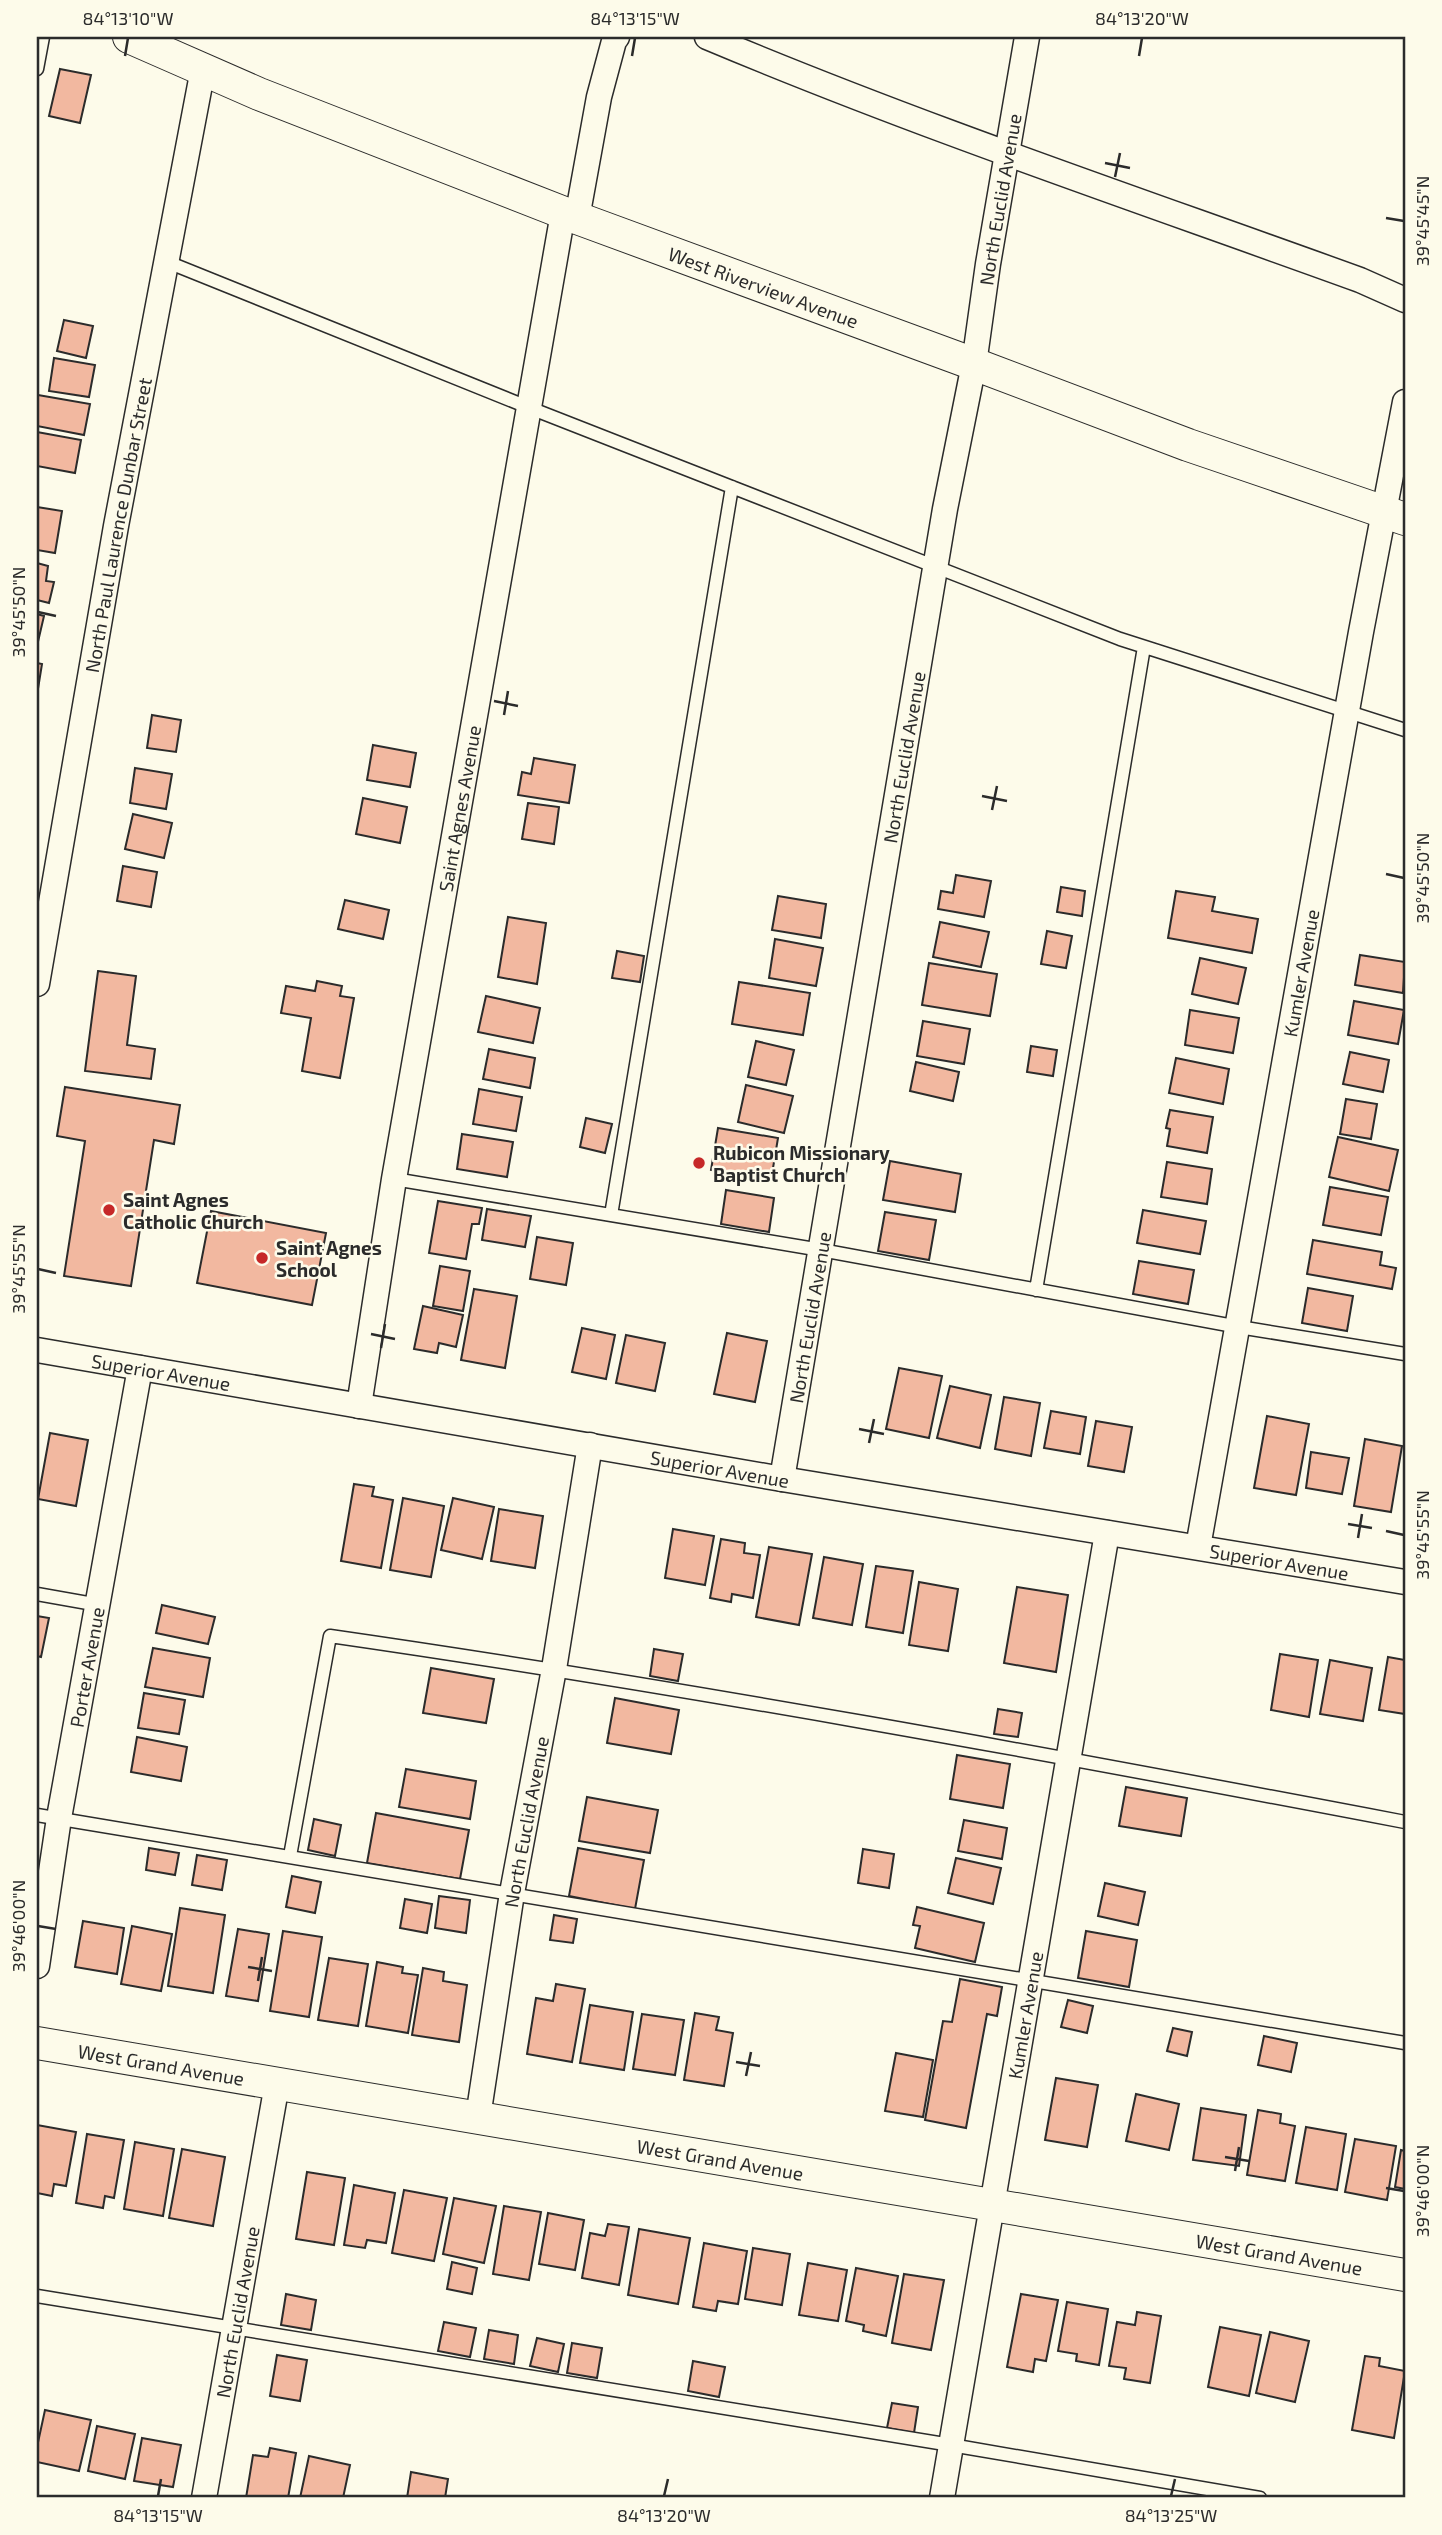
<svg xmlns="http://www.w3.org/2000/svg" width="1442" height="2535" font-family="'Exo 2',sans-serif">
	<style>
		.building { fill: #f2b8a0; stroke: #2b2b2b; stroke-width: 2 }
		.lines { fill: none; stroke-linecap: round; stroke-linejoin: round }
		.service-casing { stroke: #2b2b2b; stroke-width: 15 }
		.minor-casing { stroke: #2b2b2b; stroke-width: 27 }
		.tertiary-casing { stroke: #2b2b2b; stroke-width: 34 }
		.service { stroke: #fdfbea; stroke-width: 12 }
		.minor { stroke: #fdfbea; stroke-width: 24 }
		.tertiary { stroke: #fdfbea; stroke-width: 32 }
		.ticks { fill: none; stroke: #2b2b2b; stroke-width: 2.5 }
		.poi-dot { fill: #c62828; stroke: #fdfbea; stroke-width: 2.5 }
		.labels { text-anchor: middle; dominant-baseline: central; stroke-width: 5; stroke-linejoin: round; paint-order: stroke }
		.street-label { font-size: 19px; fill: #2b2b2b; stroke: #fdfbea }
		.poi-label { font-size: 19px; font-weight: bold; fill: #2b2b2b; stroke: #fdfbea; text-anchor: start }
		.neatline { fill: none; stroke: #2b2b2b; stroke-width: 2.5 }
		.ticks-label { font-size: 18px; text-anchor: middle; fill: #2b2b2b }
	</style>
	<rect width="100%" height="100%" fill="#fdfbea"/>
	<!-- building -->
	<path class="building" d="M60 69 91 75 80 123 49 116Z
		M64 320 93 326 86 358 57 351Z
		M54 358 95 365 89 397 49 391Z
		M38 395 90 404 84 435 37 426Z
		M37 432 81 440 75 473 37 466Z
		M37 507 62 511 55 553 37 550Z
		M37 563 48 566 46 581 54 582 49 603 37 600Z
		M37 614 44 616 37 646Z
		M37 663 42 664 37 695Z
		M152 715 181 720 176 752 147 748Z
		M373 745 416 753 410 787 367 780Z
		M534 758 575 765 569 803 518 795 522 772 531 774Z
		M135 768 172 774 166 809 130 803Z
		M363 798 407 807 400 843 356 834Z
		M528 803 559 807 554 844 522 839Z
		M133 814 172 823 164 858 125 849Z
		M123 866 157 872 151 907 117 901Z
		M956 875 991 881 984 917 938 909 941 891 953 893Z
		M1061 887 1085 891 1082 916 1057 912Z
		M1176 891 1215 897 1212 911 1258 919 1252 953 1168 938Z
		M778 896 826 904 821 938 772 930Z
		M345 900 389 910 383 939 338 929Z
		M508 917 546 923 537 984 498 977Z
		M940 922 989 932 981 967 933 957Z
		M1047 931 1072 936 1066 968 1041 964Z
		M775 939 823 948 816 986 769 978Z
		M617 951 644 956 640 982 612 978Z
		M1360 955 1405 962 1403 993 1355 985Z
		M1200 958 1246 968 1238 1004 1192 994Z
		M929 963 997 974 990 1016 922 1005Z
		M98 971 136 976 127 1045 155 1049 151 1079 85 1071Z
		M317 981 342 986 340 996 354 998 340 1078 302 1071 311 1018 281 1013 286 986 315 991Z
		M739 982 810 993 803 1035 732 1024Z
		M486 996 540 1008 533 1043 478 1032Z
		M1354 1001 1404 1010 1398 1044 1348 1035Z
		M1190 1010 1239 1018 1233 1053 1185 1045Z
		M923 1021 970 1029 964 1064 917 1056Z
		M756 1041 794 1050 786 1085 748 1077Z
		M1031 1046 1057 1050 1053 1076 1027 1072Z
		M489 1049 535 1058 530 1088 483 1079Z
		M1350 1052 1389 1060 1383 1092 1343 1084Z
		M1176 1058 1229 1069 1223 1104 1169 1093Z
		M916 1062 959 1072 953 1101 910 1091Z
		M746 1085 793 1096 784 1133 738 1122Z
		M65 1087 180 1105 174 1144 154 1140 131 1286 64 1276 85 1141 57 1136Z
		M479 1089 522 1097 516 1131 473 1124Z
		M1346 1099 1377 1104 1371 1139 1340 1134Z
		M1170 1110 1213 1117 1207 1153 1167 1146 1170 1129 1166 1128Z
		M586 1118 612 1124 605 1153 580 1147Z
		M718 1128 778 1138 771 1180 711 1170Z
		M462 1134 513 1142 507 1177 457 1169Z
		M1338 1137 1398 1150 1389 1191 1329 1177Z
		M890 1161 961 1174 955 1212 883 1200Z
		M1167 1162 1212 1169 1207 1204 1161 1197Z
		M1330 1187 1388 1197 1381 1235 1323 1225Z
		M726 1190 774 1198 769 1232 721 1224Z
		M438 1201 482 1208 479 1224H472L466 1259 429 1253Z
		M487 1209 531 1216 525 1247 482 1240Z
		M1143 1210 1206 1221 1200 1254 1137 1243Z
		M211 1211 326 1233 312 1305 197 1283Z
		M885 1212 936 1220 929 1260 878 1251Z
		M537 1237 573 1243 566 1285 530 1279Z
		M1313 1240 1382 1252 1380 1265 1396 1268 1392 1289 1307 1274Z
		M1139 1261 1194 1270 1188 1304 1133 1294Z
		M440 1266 470 1271 463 1311 433 1306Z
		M1308 1288 1353 1296 1347 1331 1302 1323Z
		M474 1289 517 1296 505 1368 461 1360Z
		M423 1306 463 1315 456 1347 439 1343 437 1353 414 1349Z
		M582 1328 615 1335 606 1379 572 1372Z
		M727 1333 767 1341 755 1402 714 1394Z
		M626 1335 665 1343 655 1391 616 1383Z
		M899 1368 942 1376 929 1438 886 1429Z
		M950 1386 991 1395 980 1448 937 1438Z
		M1004 1397 1040 1403 1031 1456 995 1449Z
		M1051 1411 1086 1417 1080 1454 1044 1448Z
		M1267 1416 1309 1424 1296 1495 1254 1488Z
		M1096 1421 1132 1427 1124 1472 1088 1466Z
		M50 1433 88 1440 76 1506 38 1499Z
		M1365 1439 1402 1446 1391 1512 1354 1506Z
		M1311 1452 1349 1458 1342 1494 1306 1488Z
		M354 1484 374 1487 372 1496 393 1500 381 1568 341 1561Z
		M403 1498 444 1506 431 1577 390 1570Z
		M453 1498 494 1507 482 1559 441 1550Z
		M499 1509 543 1516 535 1568 491 1561Z
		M673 1529 714 1536 705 1585 665 1578Z
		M721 1539 745 1543 744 1553 760 1555 753 1598 732 1594 731 1602 710 1598Z
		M769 1547 812 1554 799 1625 756 1617Z
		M824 1557 863 1564 852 1625 813 1618Z
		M876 1566 913 1571 903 1633 866 1627Z
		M919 1582 958 1589 948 1651 909 1645Z
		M1017 1587 1068 1595 1056 1672 1004 1663Z
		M162 1605 215 1617 208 1644 156 1633Z
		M37 1616 49 1618 41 1657 37 1656Z
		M153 1648 210 1658 203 1697 145 1687Z
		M654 1649 683 1654 678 1681 650 1676Z
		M1280 1654 1318 1660 1309 1717 1271 1710Z
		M1388 1657 1405 1660V1714L1379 1710Z
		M1330 1660 1372 1668 1363 1721 1320 1714Z
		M431 1668 494 1679 486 1723 423 1713Z
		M144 1693 185 1700 179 1734 138 1728Z
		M615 1698 679 1710 671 1754 607 1743Z
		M998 1709 1022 1713 1018 1737 994 1734Z
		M137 1737 187 1747 181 1781 131 1772Z
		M957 1755 1010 1764 1003 1808 950 1799Z
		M406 1769 476 1781 470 1819 399 1807Z
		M1126 1787 1187 1798 1181 1836 1119 1826Z
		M587 1797 658 1810 650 1853 579 1841Z
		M376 1813 469 1830 460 1879 367 1863Z
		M314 1819 341 1825 335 1856 308 1850Z
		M964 1820 1007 1828 1002 1859 958 1851Z
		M149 1848 179 1853 175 1875 146 1870Z
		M578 1848 644 1860 635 1909 569 1896Z
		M863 1849 894 1854 889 1888 858 1883Z
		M197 1855 227 1860 222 1890 192 1885Z
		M956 1858 1001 1868 993 1904 948 1893Z
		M292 1876 321 1882 315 1913 286 1907Z
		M1105 1883 1145 1892 1138 1925 1098 1916Z
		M439 1896 470 1900 466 1933 435 1928Z
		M405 1899 432 1904 427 1933 400 1928Z
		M917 1907 984 1923 975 1962 915 1948 920 1926 913 1925Z
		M180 1908 225 1915 213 1993 168 1986Z
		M554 1915 577 1919 573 1943 550 1940Z
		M83 1921 124 1928 117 1974 75 1967Z
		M132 1926 172 1934 161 1991 121 1984Z
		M238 1929 269 1934 258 2001 226 1996Z
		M283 1931 322 1937 309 2017 270 2011Z
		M1086 1931 1137 1940 1129 1987 1078 1978Z
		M329 1958 368 1964 358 2026 318 2020Z
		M377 1962 403 1967 402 1973 418 1975 408 2033 366 2026Z
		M423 1968 444 1972 443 1981 467 1985 459 2042 412 2035Z
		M960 1979 1002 1987 997 2016 987 2014 966 2128 925 2120 943 2021 952 2022Z
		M556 1984 585 1989 572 2062 527 2054 536 1998 553 2001Z
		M1068 2000 1093 2006 1087 2033 1061 2027Z
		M590 2005 633 2012 624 2070 580 2063Z
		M695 2013 719 2017 716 2030 733 2033 724 2086 684 2080Z
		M642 2014 684 2020 675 2075 633 2069Z
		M1173 2028 1192 2032 1187 2056 1167 2051Z
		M1264 2036 1297 2043 1291 2072 1258 2065Z
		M896 2053 933 2060 923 2117 885 2111Z
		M1056 2078 1098 2085 1087 2147 1045 2140Z
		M1136 2094 1179 2104 1169 2150 1126 2141Z
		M1201 2108 1246 2115 1239 2166 1193 2160Z
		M1258 2110 1281 2114 1280 2123 1295 2126 1285 2181 1247 2175Z
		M37 2125 76 2132 66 2186 54 2184 52 2196 37 2193Z
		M1306 2127 1346 2134 1337 2190 1296 2183Z
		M87 2134 124 2140 114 2198 105 2196 103 2208 76 2203Z
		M1355 2139 1396 2146 1387 2200 1345 2192Z
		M135 2142 174 2149 163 2216 124 2209Z
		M182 2149 225 2157 213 2226 169 2218Z
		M1401 2150 1405 2151V2189L1395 2187Z
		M307 2172 345 2178 334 2245 296 2239Z
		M354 2185 395 2193 386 2243 367 2240 365 2248 344 2245Z
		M404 2190 447 2198 434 2261 392 2253Z
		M454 2198 496 2206 484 2263 443 2254Z
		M504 2206 541 2212 529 2280 493 2274Z
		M548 2213 584 2220 575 2270 539 2264Z
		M608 2224 629 2227 619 2285 582 2278 590 2233 605 2236Z
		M639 2229 690 2238 678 2304 628 2295Z
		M704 2243 747 2251 738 2304 718 2301 716 2311 693 2307Z
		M753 2248 790 2254 782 2305 745 2299Z
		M452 2262 477 2268 472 2294 447 2289Z
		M808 2263 847 2270 838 2321 799 2315Z
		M856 2268 898 2276 886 2336 863 2331 864 2325 846 2321Z
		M904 2274 944 2280 931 2350 892 2343Z
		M286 2294 316 2300 311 2330 281 2325Z
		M1021 2294 1058 2300 1046 2361 1035 2359 1033 2372 1007 2367Z
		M1067 2302 1108 2309 1099 2365 1076 2361 1077 2354 1058 2351Z
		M1137 2312 1161 2316 1150 2383 1124 2379 1126 2368 1109 2366 1117 2322 1135 2325Z
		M444 2322 476 2328 470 2357 438 2351Z
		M1220 2327 1261 2335 1249 2396 1208 2387Z
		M489 2330 518 2335 514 2364 484 2359Z
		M1270 2332 1309 2341 1295 2402 1256 2393Z
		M537 2338 564 2344 558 2372 530 2366Z
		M572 2343 602 2348 597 2378 567 2373Z
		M277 2355 307 2360 300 2401 270 2396Z
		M1365 2356 1380 2358 1379 2366 1405 2371 1394 2438 1352 2430Z
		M693 2361 725 2367 719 2397 688 2391Z
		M892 2403 918 2407 914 2433 887 2428Z
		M45 2410 91 2420 79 2471 37 2462V2447Z
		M97 2426 135 2434 125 2479 88 2471Z
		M142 2438 181 2445 173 2487 134 2481Z
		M270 2448 296 2453 288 2498H246L253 2455 268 2457Z
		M309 2456 350 2465 343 2498H300Z
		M411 2472 448 2479 445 2498H407Z"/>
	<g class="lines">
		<!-- service casing -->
		<g class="service-casing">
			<path id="service" d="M37 69 43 37
				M165 261 530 408 1120 639 1405 730
				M394 1179 821 1250 1239 1327 1405 1354
				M611 1215 732 487
				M1036 1290 1144 647
				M37 1594 99 1605
				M37 1815 1405 2043
				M290 1856 330 1636C690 1688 1048 1754 1405 1822
				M37 2296 951 2445 1260 2498"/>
		</g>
		<!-- minor casing -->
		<g class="minor-casing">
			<g id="minor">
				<path d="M707 37C921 127 1142 201 1360 280L1405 300"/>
				<path d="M577 218 599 97 614 41 617 37"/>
				<path id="s1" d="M37 984 116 526 203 69"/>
				<path id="s2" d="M37 1350 782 1479 1405 1582"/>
				<path id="s3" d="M359 1406 394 1179 563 213"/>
				<path id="s4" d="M782 1479 945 509 974 364 988 264 1027 37"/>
				<path id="s5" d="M1198 1547 1361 632 1405 402"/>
				<path id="s6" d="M37 1966 59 1818 140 1368"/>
				<path id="s7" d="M478 2117 512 1893 554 1669 590 1445"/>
				<path id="s8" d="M204 2498 277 2084"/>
				<path id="s9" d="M942 2498 1107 1533"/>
			</g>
		</g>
		<!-- tertiary casing -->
		<g class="tertiary-casing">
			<g id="tertiary">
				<path id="s10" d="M129 37 259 94 577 218 974 364 1188 445 1405 519"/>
				<path id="s11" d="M37 2043 1405 2275"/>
			</g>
		</g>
		<!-- service -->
		<use href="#service" class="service"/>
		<!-- minor -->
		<use href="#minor" class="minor"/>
		<!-- tertiary -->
		<use href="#tertiary" class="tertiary"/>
	</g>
	<!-- ticks -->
	<path class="ticks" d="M125 56 128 38M632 56 635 38M1139 56 1142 38M1105 163 1130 168M1115 177 1120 153M1386 218 1404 221M38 612 56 616M494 701 518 706M504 715 508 691M982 796 1007 801M992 810 997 786M1386 874 1404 878M38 1269 56 1273M371 1334 395 1339M381 1348 385 1324M859 1429 884 1434M869 1443 874 1419M1348 1524 1372 1528M1386 1531 1404 1535M1358 1538 1362 1514M38 1926 56 1929M248 1967 272 1971M258 1981 262 1957M736 2062 760 2066M746 2076 751 2052M1225 2157 1249 2161M1235 2171 1239 2147M1386 2188 1404 2191M158 2496 161 2479M664 2496 668 2479M1171 2496 1175 2479"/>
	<!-- markers -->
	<g class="poi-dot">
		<circle cx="699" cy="1163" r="7"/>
		<circle cx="109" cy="1210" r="7"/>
		<circle cx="262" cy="1258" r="7"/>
	</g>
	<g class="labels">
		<!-- street labels -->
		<g class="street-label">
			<text stroke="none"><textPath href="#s4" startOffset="1298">North Euclid Avenue</textPath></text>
			<text stroke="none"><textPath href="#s10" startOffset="682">West Riverview Avenue</textPath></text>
			<text stroke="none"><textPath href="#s1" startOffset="466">North Paul Laurence Dunbar Street</textPath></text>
			<text stroke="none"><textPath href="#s4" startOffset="732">North Euclid Avenue</textPath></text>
			<text stroke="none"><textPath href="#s3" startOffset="606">Saint Agnes Avenue</textPath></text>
			<text stroke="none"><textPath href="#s5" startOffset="583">Kumler Avenue</textPath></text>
			<text stroke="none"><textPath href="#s4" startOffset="164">North Euclid Avenue</textPath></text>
			<text stroke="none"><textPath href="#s2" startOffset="126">Superior Avenue</textPath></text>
			<text stroke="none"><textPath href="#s2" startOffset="693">Superior Avenue</textPath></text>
			<text stroke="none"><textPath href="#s2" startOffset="1260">Superior Avenue</textPath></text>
			<text stroke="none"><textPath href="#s6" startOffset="303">Porter Avenue</textPath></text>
			<text stroke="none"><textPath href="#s7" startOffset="299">North Euclid Avenue</textPath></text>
			<text stroke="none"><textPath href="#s9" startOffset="490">Kumler Avenue</textPath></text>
			<text stroke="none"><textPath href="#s11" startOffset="126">West Grand Avenue</textPath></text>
			<text stroke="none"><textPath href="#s11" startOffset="693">West Grand Avenue</textPath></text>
			<text stroke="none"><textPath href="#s11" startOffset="1260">West Grand Avenue</textPath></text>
			<text stroke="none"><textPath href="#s8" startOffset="189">North Euclid Avenue</textPath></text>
		</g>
		<!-- poi labels -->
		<g class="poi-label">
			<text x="713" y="1152">Rubicon Missionary<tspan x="713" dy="22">Baptist Church</tspan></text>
			<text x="123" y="1199">Saint Agnes<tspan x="123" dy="22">Catholic Church</tspan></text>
			<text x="276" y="1247">Saint Agnes<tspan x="276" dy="22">School</tspan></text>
		</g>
	</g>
	<!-- border -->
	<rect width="1442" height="2535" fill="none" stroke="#fdfbea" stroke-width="77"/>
	<rect x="38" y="38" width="1366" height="2458" class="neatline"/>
	<g class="ticks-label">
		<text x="128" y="25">84°13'10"W</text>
		<text x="635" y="25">84°13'15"W</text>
		<text x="1142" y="25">84°13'20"W</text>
		<text transform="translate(1423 221) rotate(-90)" y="6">39°45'45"N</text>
		<text transform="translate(19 612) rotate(-90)" y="6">39°45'50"N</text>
		<text transform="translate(1423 878) rotate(-90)" y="6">39°45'50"N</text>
		<text transform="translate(19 1269) rotate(-90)" y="6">39°45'55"N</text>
		<text transform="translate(1423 1535) rotate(-90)" y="6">39°45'55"N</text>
		<text transform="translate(19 1926) rotate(-90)" y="6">39°46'00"N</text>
		<text transform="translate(1423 2191) rotate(-90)" y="6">39°46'00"N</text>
		<text x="158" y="2522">84°13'15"W</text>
		<text x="664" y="2522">84°13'20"W</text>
		<text x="1171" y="2522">84°13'25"W</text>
	</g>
</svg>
